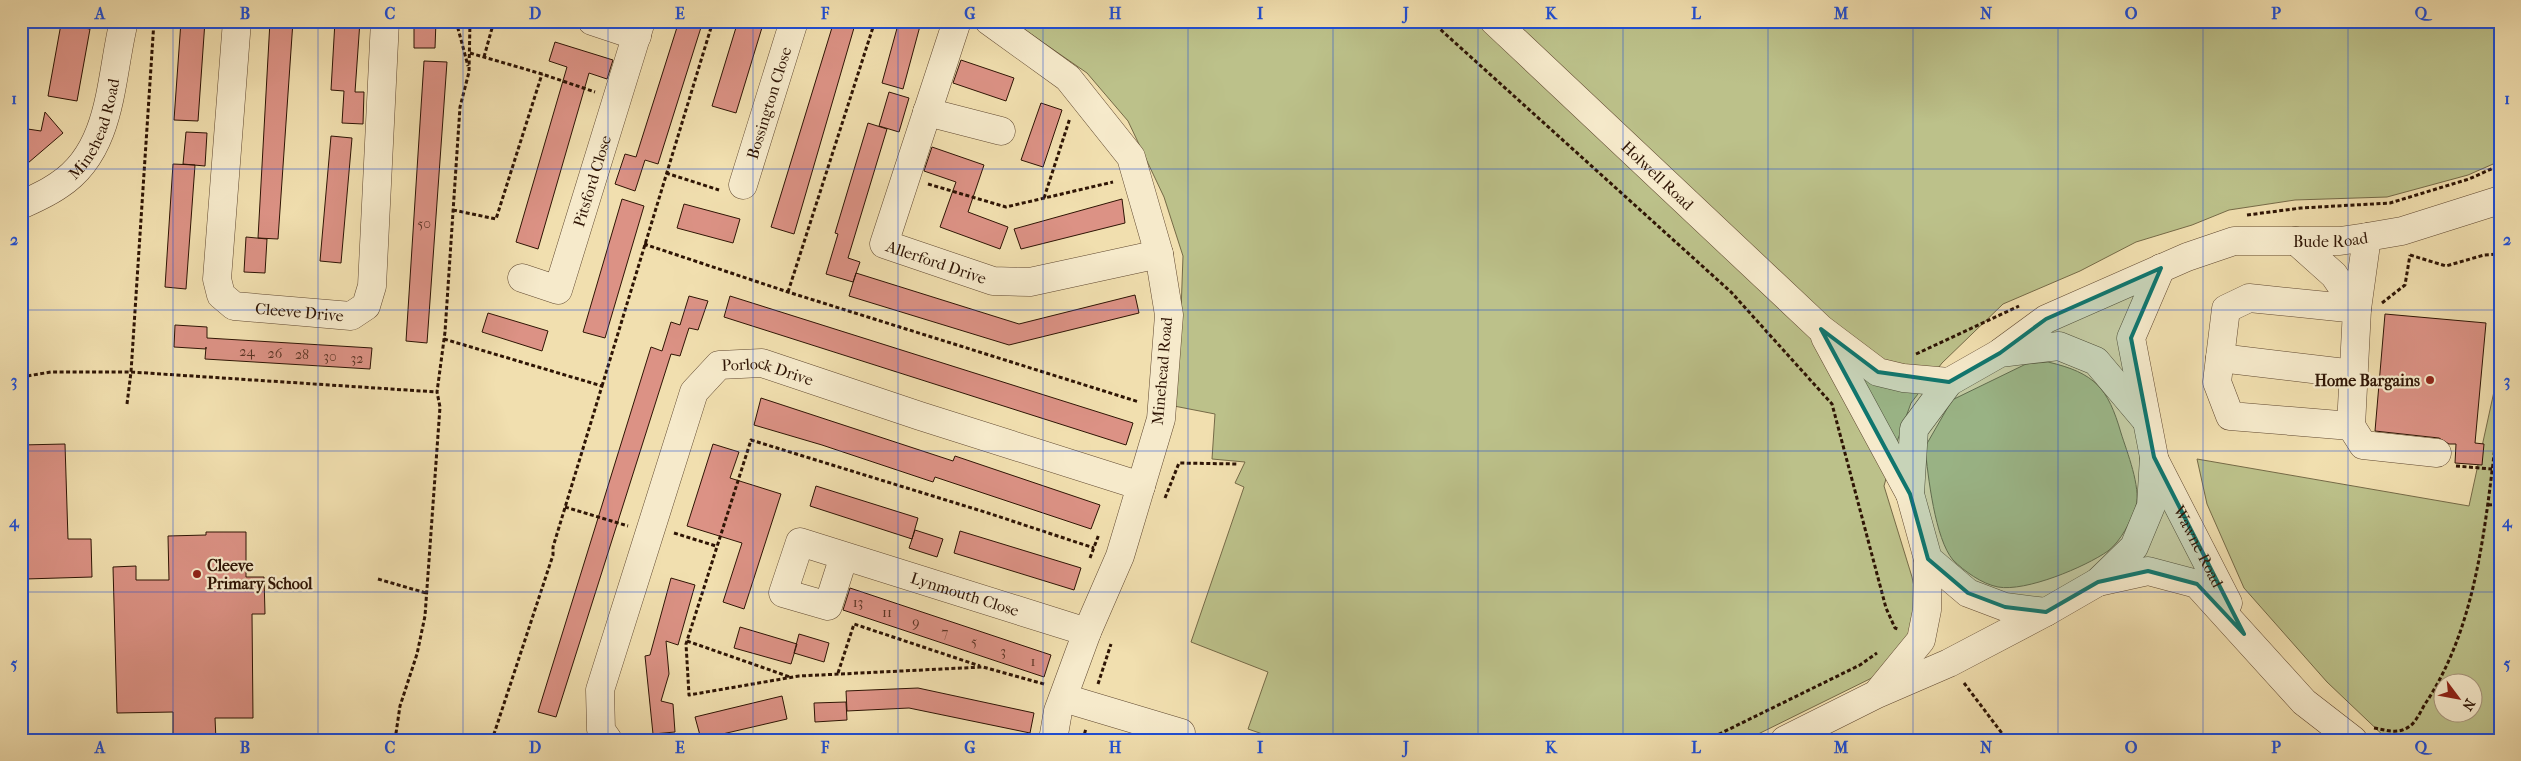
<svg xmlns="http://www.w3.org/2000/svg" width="2521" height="761" font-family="'IM FELL French Canon',serif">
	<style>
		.green { fill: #bcc18a; stroke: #756a47; fill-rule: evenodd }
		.building { fill: #dc9285; stroke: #2e1404 }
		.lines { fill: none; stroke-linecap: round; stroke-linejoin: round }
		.minor-casing { stroke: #5f472f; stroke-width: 29 }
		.path { stroke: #2e1404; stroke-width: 3; stroke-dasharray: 4 2.5; stroke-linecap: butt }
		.minor { stroke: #f6eacb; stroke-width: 28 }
		.marked { fill: #0f766e; fill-opacity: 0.2; stroke: #0f766e; stroke-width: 4; stroke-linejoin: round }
		.grid { fill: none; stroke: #1d4ed8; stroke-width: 1; stroke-opacity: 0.55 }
		.poi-dot { fill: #8f2418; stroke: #f6eacb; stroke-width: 2 }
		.labels { text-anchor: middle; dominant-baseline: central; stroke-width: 4.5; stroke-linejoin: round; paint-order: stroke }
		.number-label { font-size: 14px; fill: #5a3424 }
		.street-label { font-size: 16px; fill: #2e1404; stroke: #f6eacb }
		.poi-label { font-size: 16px; font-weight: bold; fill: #2e1404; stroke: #f6eacb; text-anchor: end }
		.neatline { fill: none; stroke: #1d4ed8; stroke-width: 2 }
		.grid-label { font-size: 16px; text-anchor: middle; font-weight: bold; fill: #1d4ed8 }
	</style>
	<rect width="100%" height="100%" fill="#f1dfaf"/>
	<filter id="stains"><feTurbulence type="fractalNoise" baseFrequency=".004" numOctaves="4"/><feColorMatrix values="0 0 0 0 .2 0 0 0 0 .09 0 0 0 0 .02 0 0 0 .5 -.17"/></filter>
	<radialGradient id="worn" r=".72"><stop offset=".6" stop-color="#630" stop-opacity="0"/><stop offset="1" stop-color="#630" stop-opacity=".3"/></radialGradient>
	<!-- green -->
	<path class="green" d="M1012 21H2500V161L2468 175 2387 197 2295 200 2229 210 2192 225 2136 242 2080 271 2003 304 1942 363 1911 403 1894 450 1884 486 1912 577 1919 611 1916 629 1890 669 1746 740H1280L1248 729 1268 672 1191 642 1244 487 1235 483 1245 462 1212 459 1215 414 1174 406 1180 340 1183 256 1164 197 1128 121 1087 73Z
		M2048 362C2095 373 2108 388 2121 433 2127 452 2141 487 2136 506 2131 521 2121 541 2108 551 2085 567 2026 592 1998 587 1982 584 1964 571 1953 560 1935 539 1928 476 1925 447L1952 400 2026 364Z
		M2500 364V740H2388L2327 682 2244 588 2207 504 2197 459 2469 506ZM2444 684H2474V714H2444Z"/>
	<!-- building -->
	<path class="building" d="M181 21H205L198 121 174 120Z
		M270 21H293L278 239 258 238Z
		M335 21H360L355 92H364L363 124 342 123 344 91 331 90Z
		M414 21H436L435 48H414Z
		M679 21H703L658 164 645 160 635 191 615 184 625 154 636 157Z
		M738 21H764L736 113 712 106Z
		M834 21H856L794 234 771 227Z
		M899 21 920 26 903 89 882 83Z
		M61 24 90 29 77 101 48 96Z
		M555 42 613 60 607 79 589 73 538 249 516 242 567 67 549 61Z
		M961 60 1014 78 1006 101 953 83Z
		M424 61 447 62 427 343 406 341Z
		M889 92 909 98 899 132 879 126Z
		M1041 103 1062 110 1043 167 1021 160Z
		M45 112 63 133 21 169V128L41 131Z
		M868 123 887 129 848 258 860 262 853 282 826 274 838 234 835 233Z
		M186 132 207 133 205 166 183 164Z
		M331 136 352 138 341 263 320 261Z
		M932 147 984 165 968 212 1008 227 1000 249 940 227 956 182 924 171Z
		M173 164 195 165 186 289 165 287Z
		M622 199 644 206 605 338 583 332Z
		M1122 199 1125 223 1021 249 1014 229Z
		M684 204 740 219 733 243 677 228Z
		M246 237 267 239 265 273 244 272Z
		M856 273 1019 324 1135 295 1139 313 1009 345 849 296Z
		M689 296 708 301 698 330 689 328 680 356 671 354 556 717 538 712 651 347 662 351 671 322 680 325Z
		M730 296 1133 423 1126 445 724 317Z
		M488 313 548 331 542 351 482 332Z
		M2385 314 2486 323 2475 443 2484 444 2482 465 2455 463 2456 444H2449L2439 438 2375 431Z
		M175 325 207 327V338L372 348 370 369 205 359 206 347V349L174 347Z
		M761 398 953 461 955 456 1100 505 1091 529 935 477 933 482 822 445 754 425Z
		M65 444 68 539H91L92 577 25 579 21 445Z
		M713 444 739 452 730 478 781 494 744 609 723 602 742 543 687 526Z
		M816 486 918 518 912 539 810 506Z
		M915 530 943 539 937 557 909 548Z
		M960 531 1081 568 1074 590 954 553Z
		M206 532H246V577H264L265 614H252L253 718H215L216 740H173V712L117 713 113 567 136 566V580H169L168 536 206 535Z
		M671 578 695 585 678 645 666 641 669 674 661 701 673 704 675 732 653 734 645 656 650 655Z
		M850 588 1051 655 1044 677 843 610Z
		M740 627 797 644 791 664 734 648Z
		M799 634 829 643 824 662 794 653Z
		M918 688 1034 713 1030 733 909 708 847 711 846 691Z
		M782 696 787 719 701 739 695 717Z
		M846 702 847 720 815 722 814 703Z"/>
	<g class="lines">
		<!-- minor casing -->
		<g class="minor-casing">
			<g id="minor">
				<path id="s1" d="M237 21 217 279 221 295 234 306 351 316 366 306 372 286 385 21"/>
				<path d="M592 21 637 36"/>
				<path id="s2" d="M957 21 884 244 993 281 1030 282 1159 254"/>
				<path d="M989 21 1068 78 1131 157 1159 254 1169 315 1161 419 1120 556 1087 632 1065 692 1058 711 1053 740"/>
				<path id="s3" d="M1494 21 1821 329 1878 372 1903 378 1949 382"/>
				<path d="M927 112 1001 131"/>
				<path id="s4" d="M743 185 794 21"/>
				<path id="s5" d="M21 205C34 199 48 193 59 185 113 150 110 77 124 21"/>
				<path d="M2296 241 2334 275 2357 309"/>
				<path id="s6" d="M522 278 558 290 641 21"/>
				<path d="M2357 309 2249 298 2226 309 2217 382 2230 416 2351 426 2357 309 2367 237"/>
				<path d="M1825 337 1910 494"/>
				<path id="s7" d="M2001 352 2046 319 2187 257 2234 241H2340L2367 237 2402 231 2500 200"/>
				<path d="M2220 358 2354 374"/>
				<path d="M2351 426 2363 445 2437 453"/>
				<path id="s8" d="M2154 459 2228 603"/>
				<path id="s9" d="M844 556 828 606 783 593 800 542 1087 632"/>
				<path d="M2098 582 2148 571 2197 584 2304 702 2353 740"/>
				<path d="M2046 612 2005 607 1968 593 1928 559 1910 494 1914 429 1949 382 2000 353 2059 346 2096 361 2145 419"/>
				<path d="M1880 690 1921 640 1927 610 1928 559"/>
				<path d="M1064 698 1181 733"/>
				<path id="s10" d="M608 740 601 730 600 690 694 392 719 365 762 363 920 416 1141 486"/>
				<path d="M1785 740 1875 695 1949 663 2046 612 2098 582 2134 547 2151 506 2154 457 2131 338 2161 268"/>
			</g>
		</g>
		<!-- path -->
		<path class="path" d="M456 21 468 66
			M1431 21 1731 292 1832 404 1886 608 1895 628 1898 629
			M470 53 542 74 595 92
			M484 57 494 21
			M666 173 719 190
			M928 184 1006 207 1113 182
			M1044 198 1070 118
			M453 210 496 219 542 74
			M2247 215 2301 208 2390 203 2469 179 2500 165
			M644 244 788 292 1139 402
			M2410 255 2446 266 2484 255 2500 254
			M788 292 875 21
			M2382 303 2405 285 2410 255
			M444 339 602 386 553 547V555L492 740
			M1916 354 2019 306
			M21 377 51 372H131L437 392
			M602 386 713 21
			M127 404 131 372 154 21
			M2456 466 2492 469
			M1165 498 1179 463 1238 464
			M2488 505 2500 504
			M565 507 628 526
			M674 533 716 546
			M1090 558 1099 534
			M378 579 426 593
			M687 641 790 677
			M838 673 854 624 980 666
			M1964 683 2007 740
			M1044 684 983 667 799 676 689 695 686 644 751 440 988 513 1094 548
			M1098 684 1111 644
			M2374 728C2387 730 2398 735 2410 726 2417 721 2422 708 2427 701 2482 616 2486 507 2500 409
			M376 738 396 737 422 740
			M395 740 400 706 417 654 425 616 440 407 437 392 445 332 460 107 469 72 470 21
			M1083 740 1086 728
			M1707 740 1860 665 1877 653"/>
		<!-- minor -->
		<use href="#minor" class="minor"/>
	</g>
	<!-- marked area -->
	<path class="marked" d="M2161 268 2131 338 2154 457 2244 634 2197 584 2148 571 2098 582 2046 612 2005 607 1968 593 1928 559 1910 494 1821 329 1878 372 1949 382 2000 353 2046 319Z"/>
	<!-- grid -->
	<path class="grid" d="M173 21V740M318 21V740M463 21V740M608 21V740M753 21V740M898 21V740M1043 21V740M1188 21V740M1333 21V740M1478 21V740M1623 21V740M1768 21V740M1913 21V740M2058 21V740M2203 21V740M2348 21V740M21 169H2500M21 310H2500M21 451H2500M21 592H2500"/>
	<!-- markers -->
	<g class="poi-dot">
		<circle cx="2430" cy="380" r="5"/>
		<circle cx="197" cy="574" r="5"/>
	</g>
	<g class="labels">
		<!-- number labels -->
		<g class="number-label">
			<text x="424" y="223">50</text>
			<text x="247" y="351">24</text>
			<text x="275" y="353">26</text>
			<text x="302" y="354">28</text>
			<text x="330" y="356">30</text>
			<text x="357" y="358">32</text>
			<text x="858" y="602">13</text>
			<text x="887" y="612">11</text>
			<text x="916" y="622">9</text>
			<text x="945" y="632">7</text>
			<text x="974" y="641">5</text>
			<text x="1003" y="651">3</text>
			<text x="1033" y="661">1</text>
		</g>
		<!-- street labels -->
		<g class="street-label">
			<text stroke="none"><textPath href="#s4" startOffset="86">Bossington Close</textPath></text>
			<text stroke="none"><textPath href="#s5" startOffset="112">Minehead Road</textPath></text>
			<text stroke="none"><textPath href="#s3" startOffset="225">Holwell Road</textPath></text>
			<text stroke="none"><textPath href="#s6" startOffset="152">Pitsford Close</textPath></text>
			<text stroke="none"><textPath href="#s7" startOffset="356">Bude Road</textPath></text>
			<text stroke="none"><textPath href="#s2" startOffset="290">Allerford Drive</textPath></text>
			<text stroke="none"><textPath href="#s1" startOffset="358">Cleeve Drive</textPath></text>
			<text transform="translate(1162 371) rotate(-85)">Minehead Road</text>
			<text stroke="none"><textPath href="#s10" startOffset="451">Porlock Drive</textPath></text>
			<text stroke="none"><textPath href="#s8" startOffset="98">Wawne Road</textPath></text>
			<text stroke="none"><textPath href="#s9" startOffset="326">Lynmouth Close</textPath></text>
		</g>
		<!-- poi labels -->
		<g class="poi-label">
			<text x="2420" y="380">Home Bargains</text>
			<text x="207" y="565" text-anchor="start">Cleeve<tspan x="207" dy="18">Primary School</tspan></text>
		</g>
	</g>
	<!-- margin -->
	<rect width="2521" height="761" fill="none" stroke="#f1dfaf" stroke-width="55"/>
	<!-- north arrow -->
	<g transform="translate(2458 698) rotate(122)"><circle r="24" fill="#f6eacb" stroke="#a6947b"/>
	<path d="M0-4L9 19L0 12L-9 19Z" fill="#8f2418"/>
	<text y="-8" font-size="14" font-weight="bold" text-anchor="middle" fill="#2e1404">N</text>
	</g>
	<rect x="28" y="28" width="2466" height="706" class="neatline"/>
	<g class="grid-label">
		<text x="100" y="19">A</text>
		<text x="245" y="19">B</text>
		<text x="390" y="19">C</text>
		<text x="535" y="19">D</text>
		<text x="680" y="19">E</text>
		<text x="825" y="19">F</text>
		<text x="970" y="19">G</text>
		<text x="1115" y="19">H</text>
		<text x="1260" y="19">I</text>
		<text x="1406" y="19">J</text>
		<text x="1551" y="19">K</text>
		<text x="1696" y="19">L</text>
		<text x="1841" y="19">M</text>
		<text x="1986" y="19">N</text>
		<text x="2131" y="19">O</text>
		<text x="2276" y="19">P</text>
		<text x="2421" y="19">Q</text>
		<text x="14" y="104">1</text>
		<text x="2507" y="104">1</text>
		<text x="14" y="245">2</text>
		<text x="2507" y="245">2</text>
		<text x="14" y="386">3</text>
		<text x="2507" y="386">3</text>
		<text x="14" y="527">4</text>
		<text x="2507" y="527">4</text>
		<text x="14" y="669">5</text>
		<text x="2507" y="669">5</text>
		<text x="100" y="753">A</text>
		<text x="245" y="753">B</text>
		<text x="390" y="753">C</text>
		<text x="535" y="753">D</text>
		<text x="680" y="753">E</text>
		<text x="825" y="753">F</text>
		<text x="970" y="753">G</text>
		<text x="1115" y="753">H</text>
		<text x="1260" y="753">I</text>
		<text x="1406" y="753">J</text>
		<text x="1551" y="753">K</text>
		<text x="1696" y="753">L</text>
		<text x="1841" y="753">M</text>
		<text x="1986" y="753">N</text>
		<text x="2131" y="753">O</text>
		<text x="2276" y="753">P</text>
		<text x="2421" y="753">Q</text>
	</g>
	<rect width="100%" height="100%" filter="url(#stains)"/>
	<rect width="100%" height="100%" fill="url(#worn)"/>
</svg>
